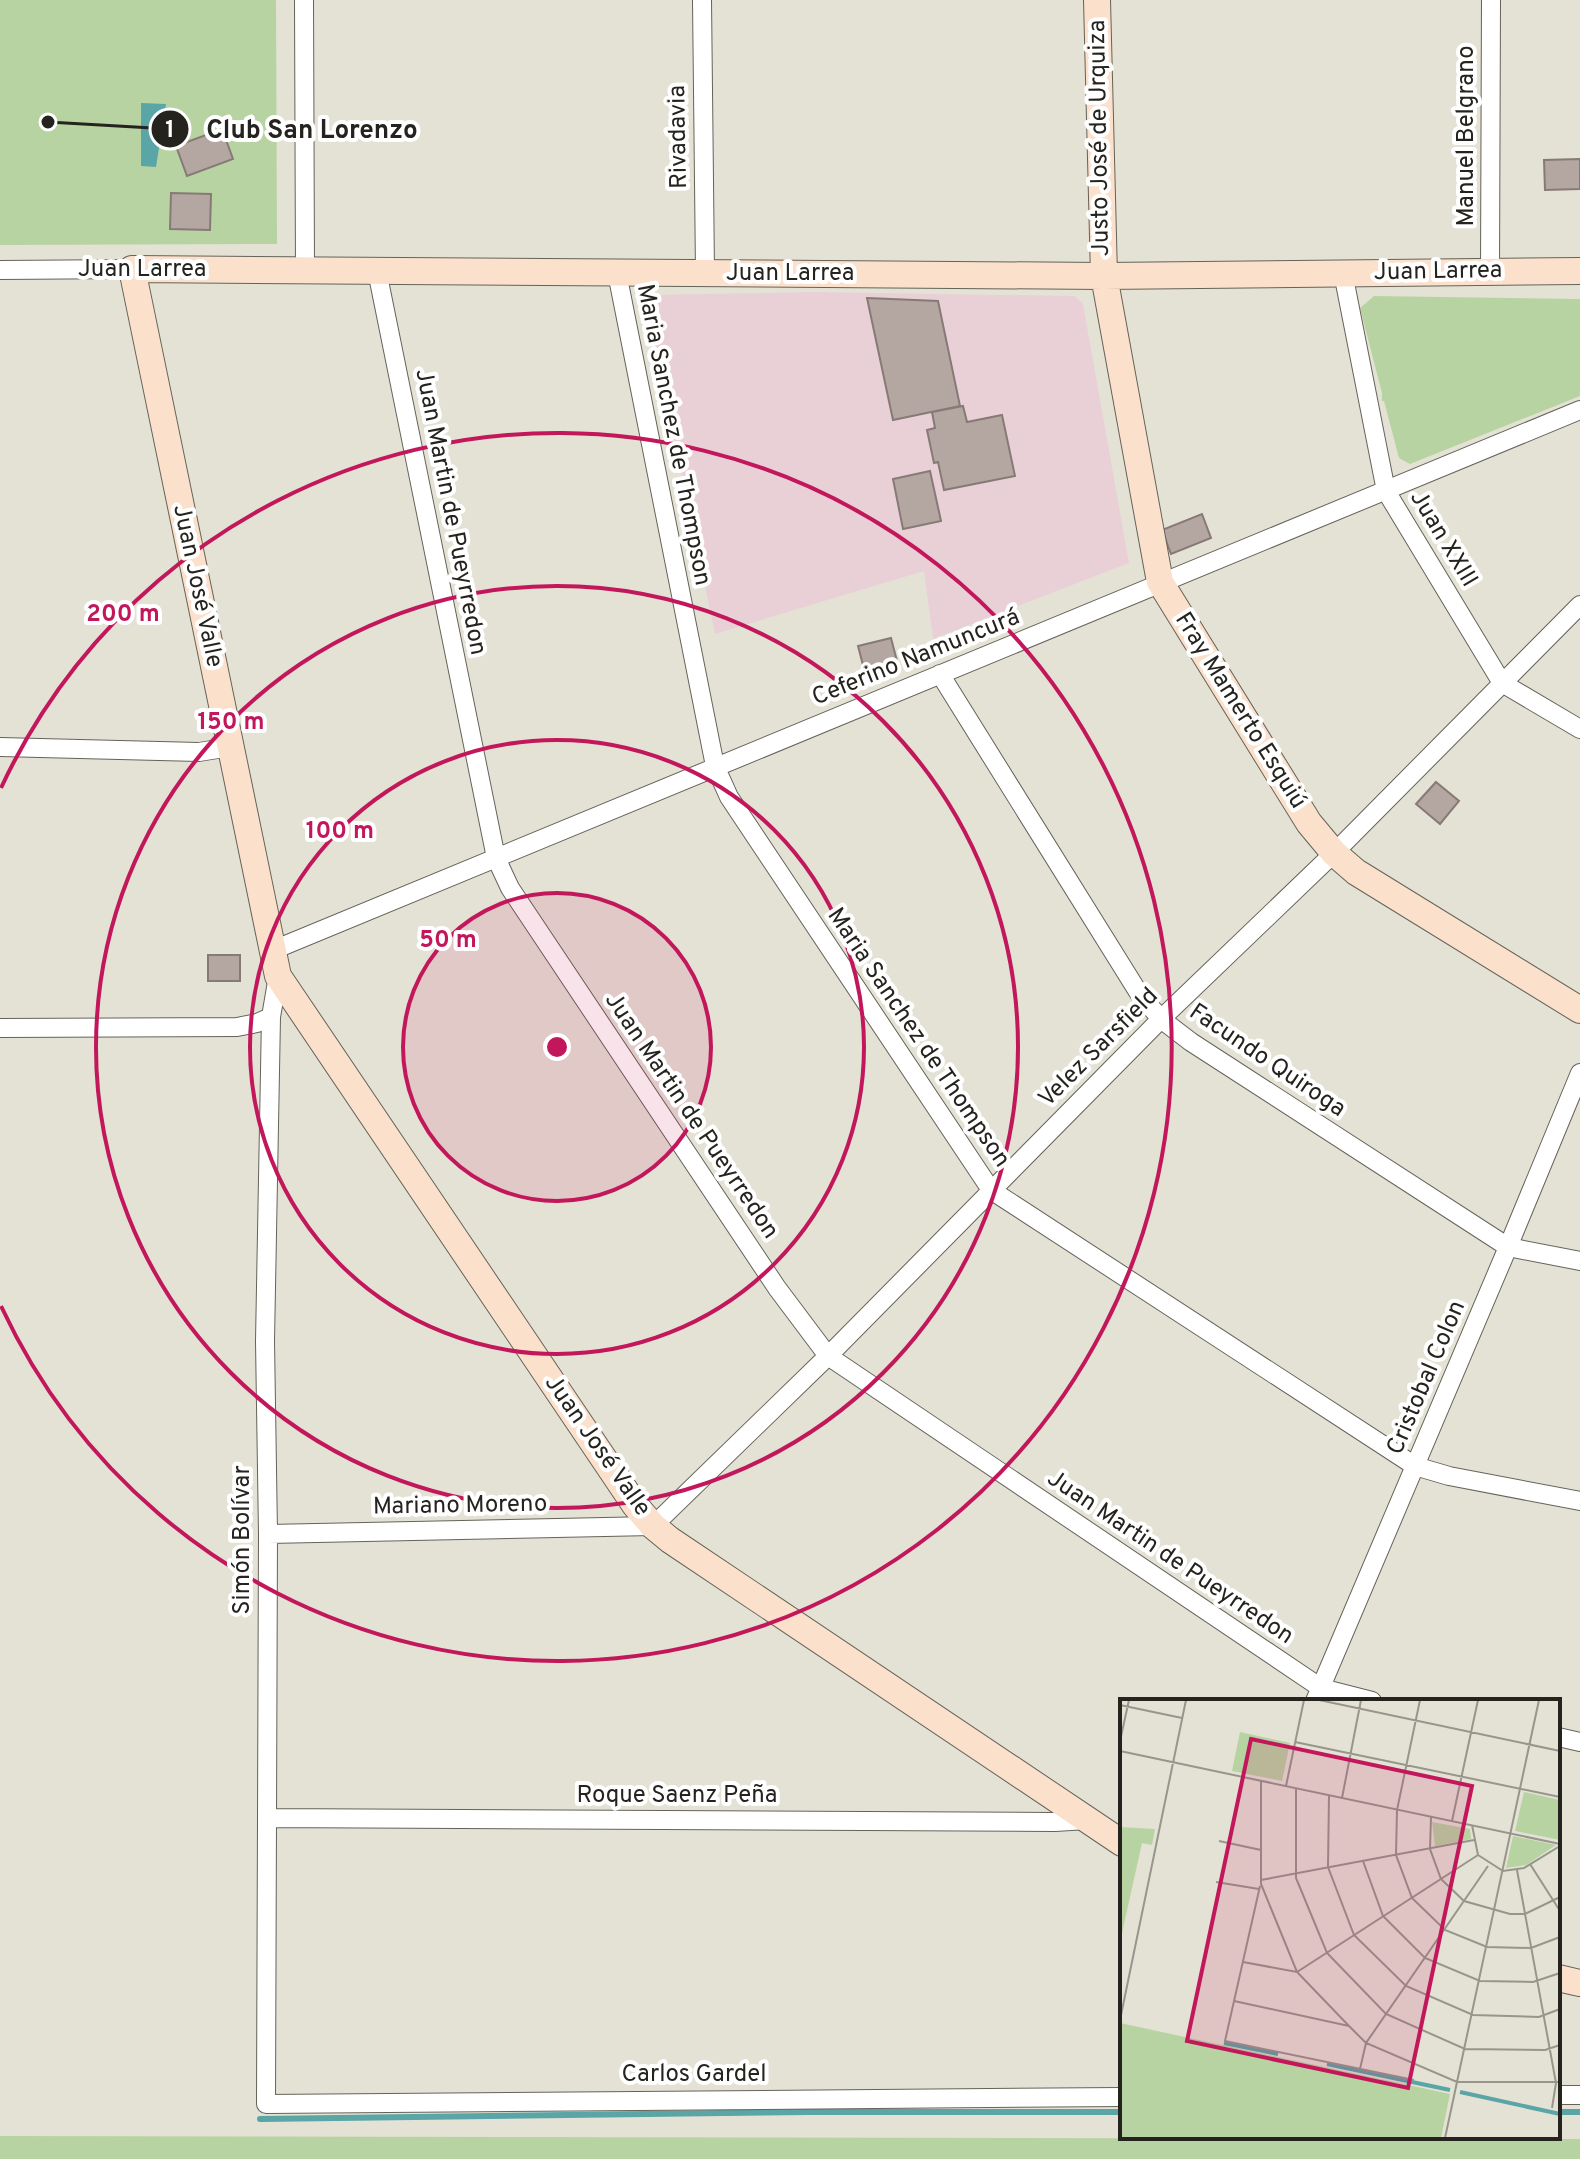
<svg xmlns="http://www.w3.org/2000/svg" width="1580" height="2159" font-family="Overpass,sans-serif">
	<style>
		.industrial { fill: #e9d0d7 }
		.green { fill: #b8d3a2 }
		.water { fill: #5aa5a5 }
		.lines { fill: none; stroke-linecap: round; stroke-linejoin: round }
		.stream { stroke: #5aa5a5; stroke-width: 6 }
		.building { fill: #b4a7a2; stroke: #877a76; stroke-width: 2 }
		.street-casing { stroke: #656359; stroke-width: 20 }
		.secondary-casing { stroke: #656359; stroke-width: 28 }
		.street { stroke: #fff; stroke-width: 18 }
		.secondary { stroke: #fbe0cc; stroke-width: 26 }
		.ring { fill: none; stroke: #c2185b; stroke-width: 4 }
		.labels { text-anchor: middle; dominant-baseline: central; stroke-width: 8; stroke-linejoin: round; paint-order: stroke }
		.street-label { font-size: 24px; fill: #24231e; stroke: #fff }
		.inset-river { fill: none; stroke: #5aa5a5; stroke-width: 4 }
		.inset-road { fill: none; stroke: #97968c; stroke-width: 2 }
		.view { fill: #c2185b; fill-opacity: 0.15; stroke: #c2185b; stroke-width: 4 }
		.inset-edge { fill: none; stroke: #24231e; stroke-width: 4 }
		.centre { fill: #c2185b; stroke: #fff; stroke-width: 4 }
		.ring-label { font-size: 24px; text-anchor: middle; font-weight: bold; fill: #c2185b; stroke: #fff; stroke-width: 8; stroke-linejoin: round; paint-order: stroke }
		.leader { fill: none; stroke: #24231e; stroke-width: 3 }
		.callout-dot { fill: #24231e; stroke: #fff; stroke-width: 3 }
		.mark-label { font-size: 24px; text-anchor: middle; font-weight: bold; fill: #fff }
		.callout-label { font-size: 26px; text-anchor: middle; font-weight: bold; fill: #24231e; stroke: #fff; stroke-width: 8; stroke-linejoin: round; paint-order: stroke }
	</style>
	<rect width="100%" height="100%" fill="#e4e2d5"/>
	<!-- industrial -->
	<path class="industrial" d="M814 292 1075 296 1083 304 1129 563 933 639 924 571 715 634 644 295Z"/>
	<!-- green -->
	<path class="green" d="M0 0H276L277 244 0 245Z
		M1374 296 1580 299V396L1410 464 1399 458 1384 401H1382V393L1360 308Z
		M0 2136 1580 2139V2159H0Z"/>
	<!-- water -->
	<path class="water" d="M141 103 166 104 156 167 141 166Z"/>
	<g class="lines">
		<!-- stream -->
		<path class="stream" d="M1558 2112H1580
			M260 2119 807 2112H1122"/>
	</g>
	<!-- building -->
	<path class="building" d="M222 129 233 159 187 176 176 146Z
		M1580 159V189L1545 190 1544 160Z
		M171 193 211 194 210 230 170 229Z
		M867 298 938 301 960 406 893 420Z
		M963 406 967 422 1002 415 1015 476 944 490 938 462 934 463 927 430 935 428 932 412Z
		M930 471 941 521 903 529 893 479Z
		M1202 514 1211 538 1171 554 1162 530Z
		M891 638 897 661 864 669 858 646Z
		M1436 782 1459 801 1440 824 1416 804Z
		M208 955H240V981H208Z"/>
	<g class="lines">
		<!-- street casing -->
		<g class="street-casing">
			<path id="street" d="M304 0 305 271
				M702 0 705 273
				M0 270 132 269
				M377 271 496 858 510 888 777 1288 828 1356 1321 1688 1372 1701
				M1490 272 1491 0
				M617 273 715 766 729 797 991 1190 1415 1466 1449 1476 1580 1501
				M1343 273 1386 491 1502 683 1580 729
				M940 674 1140 995 1161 1019 1191 1042 1508 1247 1580 1261
				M0 747 199 752 230 747
				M271 951 1580 410
				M278 976 271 1017 265 1341 268 1534 266 2104 1122 2097
				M0 1028 237 1027 257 1023 271 1017
				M268 1534 653 1526 828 1356 1161 1019 1334 853 1580 605
				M1315 1701 1508 1247 1580 1073
				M1558 1737 1580 1742
				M267 1818 1055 1822 1087 1820
				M1558 2095H1580"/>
		</g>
		<!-- secondary casing -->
		<g class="secondary-casing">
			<path id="secondary" d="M1097 0 1104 276 1160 582 1309 823 1334 853 1356 872 1580 1010
				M1122 1843 670 1540 653 1526 635 1505 278 976 132 269 1104 276 1580 271
				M1558 1978 1580 1983"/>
		</g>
		<!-- street -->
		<use href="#street" class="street"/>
		<!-- secondary -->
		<use href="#secondary" class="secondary"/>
	</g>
	<!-- distance rings -->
	<circle cx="557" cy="1047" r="154" fill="#c2185b" fill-opacity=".12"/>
	<g class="ring">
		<circle cx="557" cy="1047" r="154"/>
		<circle cx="557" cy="1047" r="307"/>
		<circle cx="557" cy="1047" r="461"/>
		<path d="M1 788A614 614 0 1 1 1 1306"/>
	</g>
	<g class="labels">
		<!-- street labels -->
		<g class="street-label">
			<text transform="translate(1467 136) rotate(-90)">Manuel Belgrano</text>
			<text transform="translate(679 137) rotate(-91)">Rivadavia</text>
			<text transform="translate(1100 138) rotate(-91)">Justo José de Urquiza</text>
			<text x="142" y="270">Juan Larrea</text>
			<text transform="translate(1438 272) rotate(-1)">Juan Larrea</text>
			<text x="790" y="274">Juan Larrea</text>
			<text transform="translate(673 435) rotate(79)">Maria Sanchez de Thompson</text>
			<text transform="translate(450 512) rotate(79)">Juan Martin de Pueyrredon</text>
			<text transform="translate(1443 539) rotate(59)">Juan XXIII</text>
			<text transform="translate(197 586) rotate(78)">Juan José Valle</text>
			<text transform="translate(916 658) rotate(-22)">Ceferino Namuncurá</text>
			<text transform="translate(1240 711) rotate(58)">Fray Mamerto Esquiú</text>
			<text transform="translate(918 1038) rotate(56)">Maria Sanchez de Thompson</text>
			<text transform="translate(1099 1048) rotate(-45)">Velez Sarsfield</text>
			<text transform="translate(1267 1061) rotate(34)">Facundo Quiroga</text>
			<text transform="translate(691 1116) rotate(56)">Juan Martin de Pueyrredon</text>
			<text transform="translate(1427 1378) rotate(-67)">Cristobal Colon</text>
			<text transform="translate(597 1446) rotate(55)">Juan José Valle</text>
			<text transform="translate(460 1506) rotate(-1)">Mariano Moreno</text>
			<text transform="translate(243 1540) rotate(-90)">Simón Bolívar</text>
			<text transform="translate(1170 1558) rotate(34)">Juan Martin de Pueyrredon</text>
			<text x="677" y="1796">Roque Saenz Peña</text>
			<text x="694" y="2075">Carlos Gardel</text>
		</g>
	</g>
	<!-- overview -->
	<g transform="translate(1120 1699)">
		<rect width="440" height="440" fill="#e4e2d5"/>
		<path d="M120 33 170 44 162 82 112 72ZM404 93 440 101V141L395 132ZM312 123 350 130 351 140 315 147ZM0 128 35 130 32 146 22 144 0 243ZM0 324 330 395 321 439H0Z" fill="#b8d3a2"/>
		<path d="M393 137 436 146 406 166 386 169Z" fill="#b8d3a2"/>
		<path class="inset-river" d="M104 344 158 355M207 365 330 391M340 393 440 415"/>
		<path class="inset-road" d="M199 1 440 52M300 1 277 111 276 156 292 199 325 231 367 248 411 249 440 238M0 6 62 19M0 42 9 1M175 43 440 98M0 52 440 145M141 81V185L177 273 229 327 246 344 337 383H440M166 87 184 1M176 89V179L207 254 266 315 345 350 425 351 440 346M209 96 208 168 234 236 286 287 353 316 419 318 440 310M222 99 241 1M311 118 310 150 321 180 344 202 390 215H405L440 198M332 122 358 1M352 126 358 156 383 172 404 169 440 147M99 142 141 151M243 162 263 217 305 259 360 282 413 283 440 274M410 165 440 212M397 171 436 384 432 409M141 181 354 141M96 183 139 190M140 187 105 342 294 381M123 263 177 273 358 156M114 302 229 327M0 321 66 1M240 370 246 344 368 167M337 383 419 1M325 439 337 383"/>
		<path class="view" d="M131 40 352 87 288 389 67 342Z"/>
		<rect width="440" height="440" class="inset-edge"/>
	</g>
	<circle cx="557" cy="1047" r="12" class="centre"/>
	<g class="ring-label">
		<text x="123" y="621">200 m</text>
		<text x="231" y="729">150 m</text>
		<text x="340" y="838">100 m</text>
		<text x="448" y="947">50 m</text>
	</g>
	<!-- callouts -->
	<path class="leader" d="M48 122L170 129"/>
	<g class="callout-dot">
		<circle cx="48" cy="122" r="8"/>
		<circle cx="170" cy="129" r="20"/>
	</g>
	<g class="mark-label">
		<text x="170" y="137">1</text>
	</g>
	<g class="callout-label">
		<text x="312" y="138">Club San Lorenzo</text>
	</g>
</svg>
